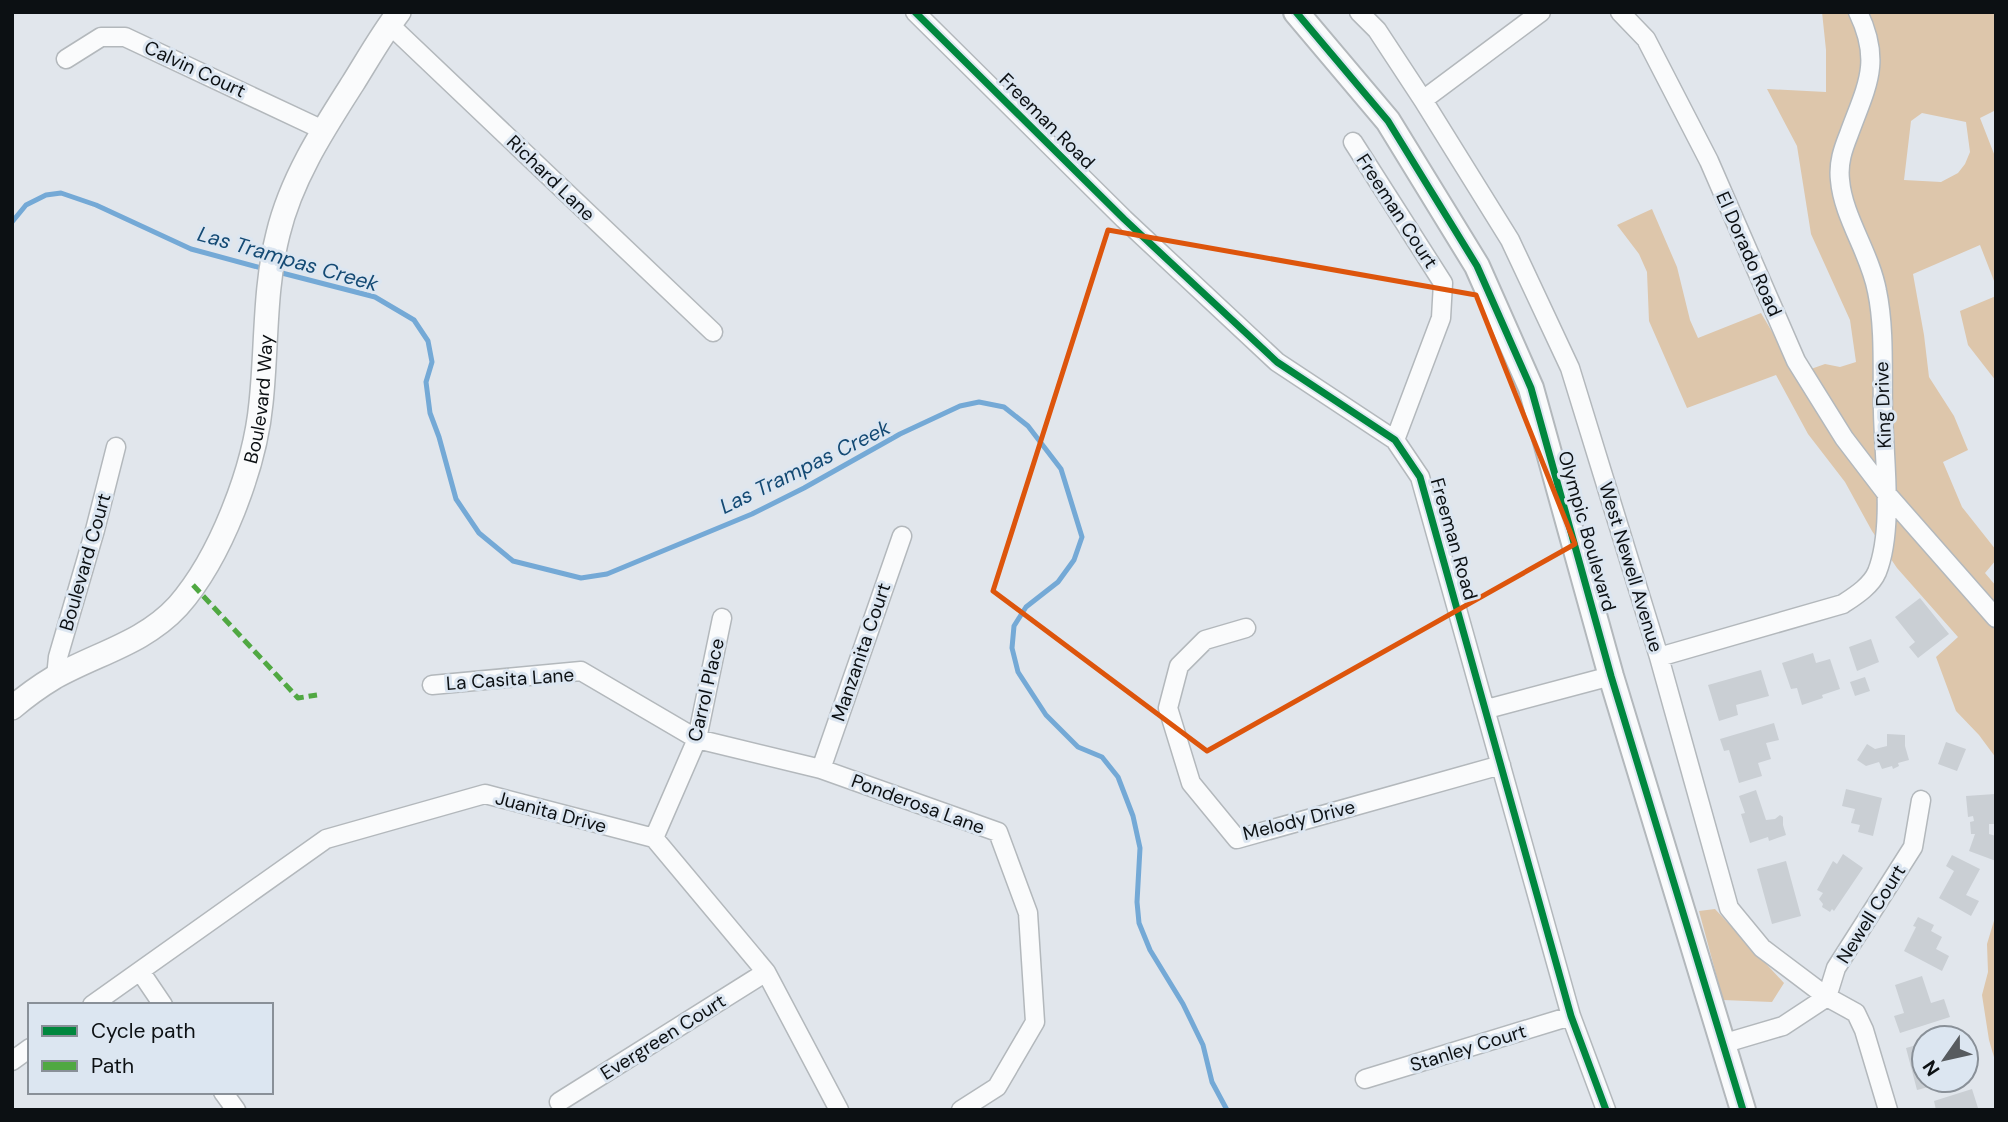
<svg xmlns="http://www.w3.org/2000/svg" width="2008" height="1122" font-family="'DM Sans',sans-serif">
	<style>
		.green { fill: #ddc6ab; fill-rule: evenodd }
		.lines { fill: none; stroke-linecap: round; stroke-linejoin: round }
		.stream { stroke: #74a9d6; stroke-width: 5 }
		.building { fill: #cacfd4 }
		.minor-casing { stroke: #b3b8bc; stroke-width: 21 }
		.tertiary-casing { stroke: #b3b8bc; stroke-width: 26 }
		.secondary-casing { stroke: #b3b8bc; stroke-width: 28 }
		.minor { stroke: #fafbfc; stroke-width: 18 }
		.tertiary { stroke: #fafbfc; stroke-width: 23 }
		.secondary { stroke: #fafbfc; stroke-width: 24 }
		.quiet { stroke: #50a842; stroke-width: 5; stroke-dasharray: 10 5; stroke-linecap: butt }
		.cycleway-casing { stroke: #dce6f1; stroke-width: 11 }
		.cycleway { stroke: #00873e; stroke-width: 7 }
		.marked { fill: none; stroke: #dd550c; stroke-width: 5; stroke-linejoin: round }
		.labels { text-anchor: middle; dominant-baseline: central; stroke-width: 6; stroke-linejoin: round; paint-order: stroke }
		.street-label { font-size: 19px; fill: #0c1013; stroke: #dce6f1 }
		.water-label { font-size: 21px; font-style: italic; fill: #144a74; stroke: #dce6f1 }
	</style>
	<rect width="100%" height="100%" fill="#e1e6ec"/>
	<!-- green -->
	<path class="green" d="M1822 12H1996V110L1980 118 1996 159V286L1980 245 1913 274 1924 335 1929 377 1954 416 1968 450 1943 462 1962 507 1996 550V560L1985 573 1996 586V758L1979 735 1956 711 1936 657 1958 637 1897 568 1872 531 1845 482 1808 434 1776 375 1687 408 1649 321 1647 272 1639 254 1617 225 1652 209 1677 267 1690 320 1698 338 1761 313 1797 374 1825 364 1840 367 1856 362 1850 320 1811 234 1797 146 1767 89 1826 92V50ZM1922 113 1966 122 1970 152 1965 164 1958 173 1941 182 1904 180 1911 121Z
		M1996 296V381L1968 345 1960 311Z
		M1715 909 1784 983 1772 1002 1723 1000 1699 911Z
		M1996 914V1064L1989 1040 1982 995 1988 972 1987 944Z"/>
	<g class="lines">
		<!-- stream -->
		<path class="stream" d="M12 222 26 205 46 195 61 193 96 205 191 249 265 269
			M278 272 375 297 414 320 428 341 432 362 426 382 430 413 439 437 456 499 479 533 513 561 581 578 607 574 752 514 804 488 900 434 960 406 979 402 1004 407 1028 426 1061 469 1082 537 1074 560 1058 582 1026 607 1014 626 1012 648 1018 672 1046 715 1078 747 1102 757 1118 777 1133 816 1140 848 1137 902 1139 923 1150 950 1183 1004 1203 1045 1212 1082 1227 1110"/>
	</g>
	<!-- building -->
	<path class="building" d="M1920 598 1949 634 1918 658 1909 647 1915 642 1895 617Z
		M1871 639 1879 662 1857 671 1849 647Z
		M1813 653 1816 663 1830 659 1840 689 1822 695 1823 698 1802 705 1797 688 1791 689 1782 663Z
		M1761 670 1769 696 1736 705 1738 715 1719 721 1708 685Z
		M1865 677 1870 691 1855 696 1850 682Z
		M1774 723 1779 740 1766 743 1771 759 1758 763 1762 776 1739 783 1729 750 1724 751 1720 739Z
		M1887 734 1905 735V746L1909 760 1898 763 1899 766 1893 769 1892 766 1882 769 1879 762 1866 766 1857 760 1867 744 1875 749 1887 746Z
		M1946 742 1966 749 1957 771 1938 764Z
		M1846 789 1882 798 1873 836 1858 832 1860 825 1851 823 1855 809 1842 806Z
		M1756 790 1766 820 1775 819 1780 815 1783 817V825L1786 835 1769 841 1768 837 1750 843 1741 814 1745 813 1739 796Z
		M1995 794 1996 824H1989V834L1996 836V861L1969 851 1975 834H1971L1970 822 1974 821 1973 816 1968 817 1966 796Z
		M1843 854 1863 868 1834 911 1832 909 1830 912 1822 907 1823 904 1819 899 1823 893 1817 890 1833 861 1837 864Z
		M1952 855 1980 869 1966 895 1979 901 1971 916 1939 898 1954 871 1946 866Z
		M1786 861 1801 916 1772 924 1757 869Z
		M1918 917 1934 925 1931 931 1942 937 1936 949 1949 956 1942 971 1904 951 1916 927 1913 926Z
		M1922 976 1931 1003 1944 999 1950 1017 1900 1033 1894 1016 1904 1013 1895 985Z
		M1924 1043V1080L1952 1081 1917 1090 1906 1048Z
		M1972 1089 1978 1108 1936 1110 1934 1101Z"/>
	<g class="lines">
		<!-- minor casing -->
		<g class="minor-casing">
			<path id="minor" d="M915 12 1124 219 1277 362 1395 440 1420 477 1571 1016 1606 1110
				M1359 12 1377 30 1423 100 1510 240 1570 368 1659 657 1729 908 1762 948 1827 997 1856 1013 1864 1030 1888 1110
				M1620 12 1646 39 1709 161 1796 361 1844 438 1886 493 1996 618
				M390 25 713 332
				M66 59 101 37H125L323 130
				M1423 100 1541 12
				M1353 142 1443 283 1441 318 1395 440
				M1246 628 1205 640 1179 666 1168 708 1191 783 1237 839 1501 765
				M1659 657 1843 604C1855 596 1871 586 1877 572 1894 529 1884 459 1883 413 1882 374 1885 329 1877 291 1870 253 1843 217 1840 180 1838 163 1843 149 1849 134 1867 85 1882 62 1858 12
				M56 677 58 657 95 530 116 447
				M432 685 581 671 697 739 821 769 998 832 1028 913 1035 1022 997 1087 961 1110
				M1487 709 1611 676
				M821 769 902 536
				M654 838 697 739 722 618
				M140 971 163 1005
				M92 1005 326 839 485 794 654 838 766 972 839 1110
				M1722 1044 1783 1026 1827 997 1836 968 1913 847 1921 800
				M12 1061 30 1048
				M1365 1079 1571 1016
				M223 1092 236 1110
				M559 1102 766 972"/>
		</g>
		<!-- tertiary casing -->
		<g class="tertiary-casing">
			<g id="tertiary">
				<path id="s1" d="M12 708C26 696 40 686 55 677 98 653 144 643 178 606 221 557 255 467 261 403 267 347 264 289 278 234 291 179 323 130 353 83 368 59 382 34 399 12"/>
			</g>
		</g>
		<!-- secondary casing -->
		<g class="secondary-casing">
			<path id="secondary" d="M1296 12 1388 121 1477 266 1531 388 1611 676 1743 1110"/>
		</g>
		<!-- minor -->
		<use href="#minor" class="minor"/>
		<!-- tertiary -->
		<use href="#tertiary" class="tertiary"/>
		<!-- secondary -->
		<use href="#secondary" class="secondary"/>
		<!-- quiet -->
		<path class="quiet" d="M193 585 298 698 317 695"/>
		<!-- cycleway casing -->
		<g class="cycleway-casing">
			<path id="cycleway" d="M915 12 1124 219 1277 362 1395 440 1420 477 1571 1016 1606 1110
				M1296 12 1388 121 1477 266 1531 388 1611 676 1743 1110"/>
		</g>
		<!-- cycleway -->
		<use href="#cycleway" class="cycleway"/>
	</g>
	<!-- marked area -->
	<path class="marked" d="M1108 230 1476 295 1575 544 1207 751 993 591Z"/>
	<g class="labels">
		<!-- street labels -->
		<g class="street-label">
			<text transform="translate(195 69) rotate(25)">Calvin Court</text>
			<text transform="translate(1047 121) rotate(45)">Freeman Road</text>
			<text transform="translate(551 178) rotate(44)">Richard Lane</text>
			<text transform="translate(1397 211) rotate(57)">Freeman Court</text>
			<text transform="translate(1749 254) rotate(66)">El Dorado Road</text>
			<text stroke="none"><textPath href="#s1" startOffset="422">Boulevard Way</textPath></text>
			<text transform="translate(1883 405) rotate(-92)">King Drive</text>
			<text transform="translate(1587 531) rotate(74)">Olympic Boulevard</text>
			<text transform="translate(1454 539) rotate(74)">Freeman Road</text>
			<text transform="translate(85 562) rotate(-74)">Boulevard Court</text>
			<text transform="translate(1631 567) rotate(73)">West Newell Avenue</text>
			<text transform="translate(861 652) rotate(-71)">Manzanita Court</text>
			<text transform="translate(510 679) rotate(-4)">La Casita Lane</text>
			<text transform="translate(706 690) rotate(-77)">Carrol Place</text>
			<text transform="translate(918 804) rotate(20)">Ponderosa Lane</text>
			<text transform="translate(551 812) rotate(15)">Juanita Drive</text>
			<text transform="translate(1299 820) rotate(-14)">Melody Drive</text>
			<text transform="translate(1871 914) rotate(-58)">Newell Court</text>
			<text transform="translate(663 1037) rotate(-32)">Evergreen Court</text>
			<text transform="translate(1468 1048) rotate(-17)">Stanley Court</text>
		</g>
		<!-- water labels -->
		<g class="water-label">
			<text transform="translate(288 259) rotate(16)">Las Trampas Creek</text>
			<text transform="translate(805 467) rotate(-26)">Las Trampas Creek</text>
		</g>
	</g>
	<!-- border -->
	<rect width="2008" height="1122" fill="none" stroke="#0c1013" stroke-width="28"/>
	<!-- legend -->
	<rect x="28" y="1003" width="245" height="91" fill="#dce6f1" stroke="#899098" stroke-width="2"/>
	<rect x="42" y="1026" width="35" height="10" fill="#00873e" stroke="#899098" stroke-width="2"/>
	<text x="91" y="1038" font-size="21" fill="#0c1013">Cycle path</text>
	<rect x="42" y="1061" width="35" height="10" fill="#50a842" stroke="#899098" stroke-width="2"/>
	<text x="91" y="1073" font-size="21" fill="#0c1013">Path</text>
	<!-- north arrow -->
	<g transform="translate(1945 1059) rotate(236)"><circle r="33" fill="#dce6f1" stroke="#899098" stroke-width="2"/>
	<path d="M0-5L12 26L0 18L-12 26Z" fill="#575b5f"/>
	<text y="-10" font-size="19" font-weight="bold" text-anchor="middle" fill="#0c1013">N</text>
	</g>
</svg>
